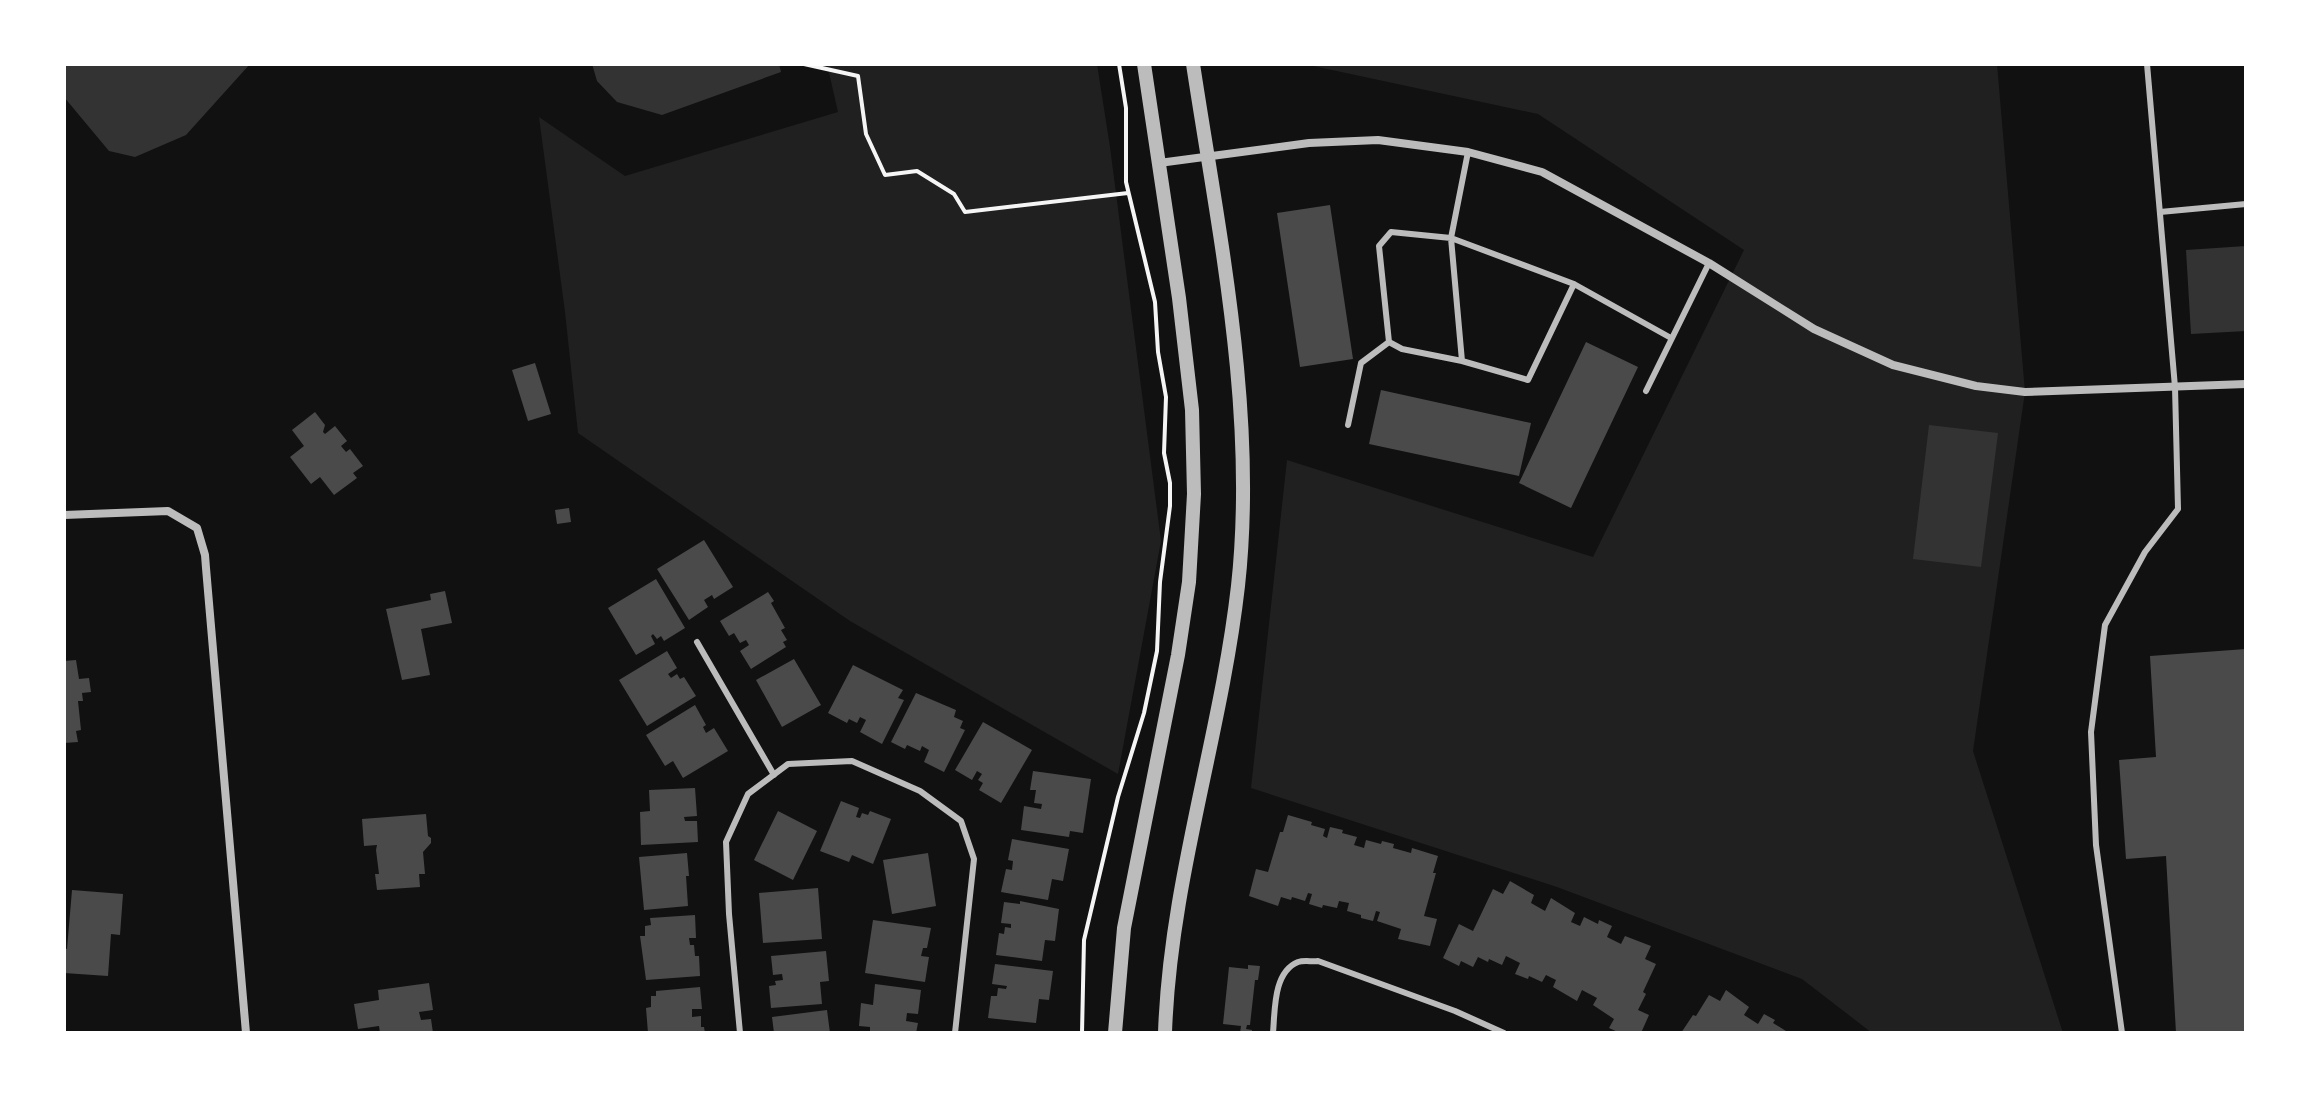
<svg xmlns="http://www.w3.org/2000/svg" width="2310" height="1097" font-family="'Zilla Slab',serif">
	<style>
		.green { fill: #202020 }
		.water { fill: #333 }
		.building { fill: #4a4a4a }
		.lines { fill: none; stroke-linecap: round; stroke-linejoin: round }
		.path { stroke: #f5f5f5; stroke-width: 4 }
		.service { stroke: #bcbcbc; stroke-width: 6 }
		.minor { stroke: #bcbcbc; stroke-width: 8 }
		.tertiary { stroke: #bcbcbc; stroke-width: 14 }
	</style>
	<rect width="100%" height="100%" fill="#111"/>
	<!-- green -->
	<path class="green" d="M827 64H1097L1110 147 1161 541 1118 774 850 621 578 433 565 312 539 117 625 176 838 112Z
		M1304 64H1997L2025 392 1973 751 2063 1033H1872L1802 979 1557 887 1251 788 1287 460 1593 557 1744 250 1538 114Z"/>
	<!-- water -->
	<path class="water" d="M64 64H250L186 135 135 157 109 151 64 97Z
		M592 64H779L781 72 662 115 617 102 597 81Z
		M2246 246V331L2191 334 2186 250Z
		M1929 425 1998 433 1981 567 1913 559Z"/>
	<!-- building -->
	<path class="building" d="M1330 205 1353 359 1300 367 1277 213Z
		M1586 342 1638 367 1571 508 1519 483Z
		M535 363 551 414 528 421 512 370Z
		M1381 390 1531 423 1519 476 1369 444Z
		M315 412 325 425 323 432 325 434 335 426 347 441 341 446 346 452 350 449 363 466 353 473 357 478 334 495 320 477 311 484 290 457 304 446 292 430Z
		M569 508 571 522 557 524 555 510Z
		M704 540 733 587 714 599 712 595 704 600 708 607 689 620 657 569Z
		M656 579 685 628 664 641 661 636 657 639 653 634 651 636 655 644 636 655 608 608Z
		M445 591 452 623 421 629 430 675 402 680 386 609 431 600 430 594Z
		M768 592 774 601 771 603 785 628 781 630 787 640 783 642 786 647 751 669 740 651 749 645 746 640 740 643 734 633 729 636 720 621Z
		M2246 649V1033H2176L2166 856 2126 859 2119 760 2156 757 2150 656Z
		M667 651 677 668 668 674 671 678 677 674 680 679 684 677 696 696 647 726 619 680Z
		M794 659 821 705 782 727 756 680Z
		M76 660 79 679 89 678 91 692 82 693 83 701H78L81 730 76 731 78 742 64 743V661Z
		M853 665 903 690 898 698 904 700 882 744 860 732 866 720 860 717 857 723 849 719 847 723 828 713Z
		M916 693 956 710 954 717 963 721 960 728 965 730 944 772 924 762 929 750 922 746 920 751 907 745 905 749 891 742Z
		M695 705 706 725 703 727 706 733 714 728 728 751 683 778 673 761 665 766 646 735Z
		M983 722 1032 750 1001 803 979 790 983 783 978 780 982 774 977 771 972 780 955 770Z
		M1033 771 1091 779 1083 833 1070 831 1069 837 1021 830 1024 806 1041 809 1042 804 1034 803 1036 790H1030Z
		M695 788 697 816 684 817 685 821H697L698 842 641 845 640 812 650 811 649 790Z
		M841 801 859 808 856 817 860 818 862 813 868 815 870 811 891 819 873 864 852 855 849 862 820 851Z
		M778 811 817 831 793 880 754 860Z
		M426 814 428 836 431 838V843L423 852 425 874H419L420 887 377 890 375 874H379L376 850 377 845 364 846 362 819Z
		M1288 815 1312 822 1311 825 1325 829 1323 836 1327 838 1330 827 1343 830 1342 833 1357 837 1354 845 1364 848 1366 840 1381 844 1382 841 1394 844 1393 848 1411 853 1412 848 1438 856 1433 873H1436L1424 916 1437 919 1430 946 1398 939 1401 929 1377 921 1380 912 1376 911 1373 921 1361 918V915L1347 911 1349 903 1339 901 1337 908 1323 905 1322 908 1309 904 1312 894 1308 893 1305 901 1292 897 1291 900 1281 897 1278 906 1249 896 1256 869 1268 872 1280 832H1283Z
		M1012 839 1069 849 1063 881 1052 879 1048 900 1001 892 1006 869 1012 870 1013 861 1008 860Z
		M687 853 689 876H686L688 906 644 910 639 857Z
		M928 853 936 906 892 914 883 860Z
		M1510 881 1534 895 1531 903 1545 911 1551 898 1575 913 1571 922 1580 926 1584 917 1598 924 1599 920 1612 926 1607 937 1621 944 1625 936 1651 946 1645 959 1656 964 1643 992 1646 994 1638 1010 1649 1015 1641 1033H1620L1609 1028 1614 1019 1593 1005 1597 998 1582 990 1577 1001 1553 987 1556 980 1546 975 1542 982 1529 976 1528 979 1515 974 1520 963 1506 956 1502 965 1489 959 1488 962 1478 957 1473 967 1461 961 1459 966 1443 958 1459 924 1473 931 1493 889 1503 894Z
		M818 888 822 939 763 943 759 893Z
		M72 890 123 894 120 935 111 934 108 976 64 973V948L67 949Z
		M1020 901 1059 909 1055 941 1045 940 1042 961 996 955 999 933 1004 934 1005 927 1011 928V924L1001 923 1004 902 1020 904Z
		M695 915 696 938H689L690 945H694L695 956H699L700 976 646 980 640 936H645V926L651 925 650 918Z
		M873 920 931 928 927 948H923L921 956 929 957 925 982 865 973Z
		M826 951 829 981 820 982 822 1004 771 1008 769 986 776 985 775 981 783 980 782 974 773 975 771 956Z
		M995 964 1053 971 1049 1000 1039 999 1036 1023 988 1018 991 996H997L998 988 1006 989 1007 986 992 984Z
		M1248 965 1260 966 1258 980H1255L1250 1025H1247L1246 1029 1252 1030V1033H1240L1241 1026 1223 1024 1229 967 1248 969Z
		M429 983 433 1010 419 1012 421 1020 431 1019 433 1033H380L379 1026 358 1029 354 1004 379 1000 378 990Z
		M875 984 921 990 918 1014 907 1013 906 1021 918 1023 916 1033H870V1027L859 1026 861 1003 873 1005Z
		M700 987 702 1009H692V1017L701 1016V1027H704L705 1033H648L646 1008 651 1007V996H656V991Z
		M1726 990 1749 1007 1744 1015 1758 1024 1764 1014 1775 1020 1773 1023 1786 1031 1785 1033H1681L1693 1015 1696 1016 1709 995 1720 1001Z
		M827 1010 830 1033H774L772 1017Z"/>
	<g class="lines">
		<!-- path -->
		<path class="path" d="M804 64 858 76 866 134 885 175 917 171 954 194 965 212 1128 193
			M1082 1033 1084 940 1118 797 1144 713 1157 651 1160 582 1170 506V483L1164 453 1166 397 1158 352 1155 302 1126 182V108L1119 64"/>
		<!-- service -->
		<path class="service" d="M2160 212 2246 204
			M1574 284 1528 380 1462 361 1402 349 1389 342 1379 246 1391 232 1451 238 1574 284 1671 338
			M1462 361 1451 238 1468 152
			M1646 391 1709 263
			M1348 425 1361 363 1389 342
			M697 642 774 775
			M740 1033 729 914 726 842 748 794 788 764 852 761 920 791 961 821 974 859 955 1033
			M1273 1033C1275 1011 1273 972 1298 962 1304 960 1313 962 1318 961L1455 1011 1504 1033
			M2122 1033 2096 845 2091 732 2105 625 2145 552 2178 509 2175 387 2147 64"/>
		<!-- minor -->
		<path class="minor" d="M1159 163 1309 143 1378 140 1468 152 1542 172 1709 263 1814 329 1893 365 1976 386 2025 392 2246 384
			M64 515 168 511 197 528 205 555 206 568 246 1033"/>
		<!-- tertiary -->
		<path class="tertiary" d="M1115 1033 1124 928 1178 655 1189 582 1194 494 1192 410 1179 298 1144 64
			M1165 1033C1170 881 1221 736 1238 586 1257 413 1219 235 1193 64"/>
	</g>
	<!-- border -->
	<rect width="2310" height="1097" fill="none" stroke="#ffffff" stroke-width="132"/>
</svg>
